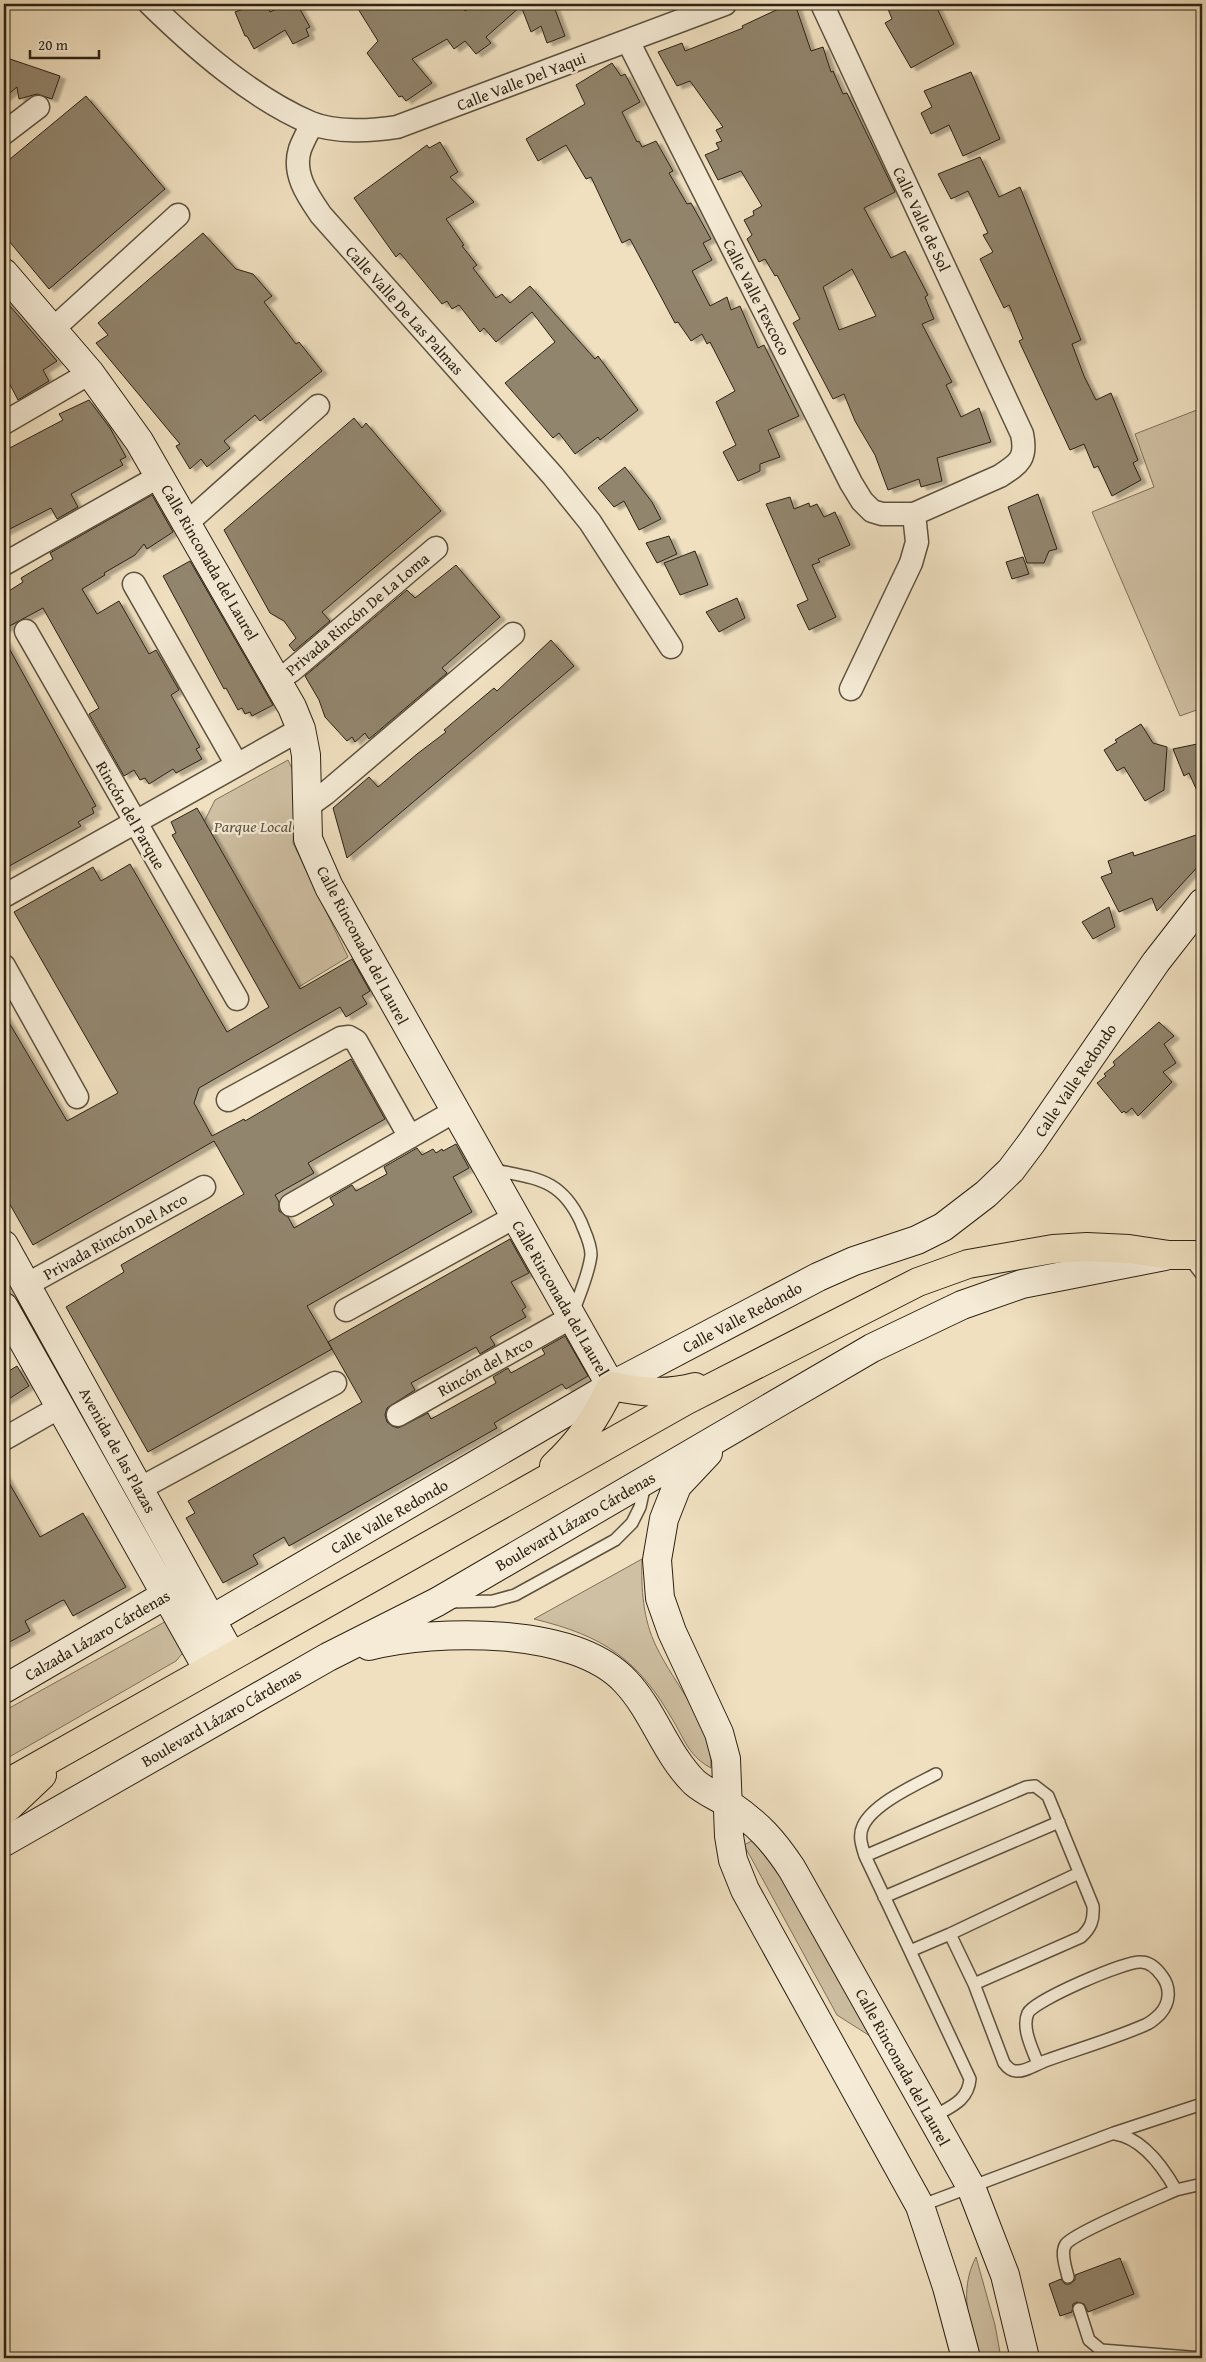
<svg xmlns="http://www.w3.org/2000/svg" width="1206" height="2362" font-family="'Gentium Book Plus',serif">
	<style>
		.green { fill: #cfc0a3; stroke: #7e715c }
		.building { fill: #92856d; stroke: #2c2214; fill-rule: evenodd; filter: url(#shadow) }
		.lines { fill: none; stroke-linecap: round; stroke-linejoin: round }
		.lane-casing { stroke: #5d523f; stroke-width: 14 }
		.street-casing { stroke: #5d523f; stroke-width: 25 }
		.secondary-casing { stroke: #2c2214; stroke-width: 30 }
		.highway-casing { stroke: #2c2214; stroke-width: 30 }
		.lane { stroke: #f5ebd6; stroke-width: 11 }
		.street { stroke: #f5ebd6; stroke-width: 22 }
		.secondary { stroke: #f5ebd6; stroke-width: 28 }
		.highway { stroke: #f0e0c0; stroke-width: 28 }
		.labels { text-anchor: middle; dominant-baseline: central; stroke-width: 4.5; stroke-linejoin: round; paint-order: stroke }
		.street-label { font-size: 16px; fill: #2c2214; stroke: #f5ebd6 }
		.park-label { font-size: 16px; font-style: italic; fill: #5d513f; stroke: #f5ebd6 }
	</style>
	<defs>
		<filter id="shadow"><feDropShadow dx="5.5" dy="3" stdDeviation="1" flood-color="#0004"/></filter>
	</defs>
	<rect width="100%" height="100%" fill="#f0e0c0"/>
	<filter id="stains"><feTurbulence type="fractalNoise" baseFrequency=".004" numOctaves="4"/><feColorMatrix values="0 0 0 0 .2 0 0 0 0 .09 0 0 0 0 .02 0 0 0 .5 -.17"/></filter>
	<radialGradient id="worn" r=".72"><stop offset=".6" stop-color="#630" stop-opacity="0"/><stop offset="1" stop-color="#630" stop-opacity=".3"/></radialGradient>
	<!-- green -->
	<path class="green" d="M1202 408V708L1180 716 1092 512 1154 487 1135 434Z
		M288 760 297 779 293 843 348 957 297 988 204 822 215 800Z
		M4 1254 140 1504 61 1386 4 1285Z
		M642 1559C641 1589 643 1619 656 1646 675 1686 712 1723 711 1768 690 1757 685 1741 674 1722 638 1659 604 1636 534 1619Z
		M170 1619 187 1648 176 1661 4 1760V1711Z
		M759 1837 870 2036 837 2015 744 1845Z
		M976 2257 995 2325 1001 2358H978C970 2322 958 2292 976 2257Z"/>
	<!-- building -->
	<path class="building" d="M257 4H266L270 12 288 4H297L310 27 306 29 309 36 293 44 285 30 254 49 247 36H245L235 12Z
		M355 4H460L465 11 472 6 475 10 482 4H553L565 36 547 43 541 26 531 32 521 6 486 37 491 43 476 54 465 41 454 49 447 39 412 59 432 83 406 101 402 96 399 97 367 53 378 41Z
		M789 4H795L811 51 823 47 831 72 833 71 843 94 847 93 895 192 864 208 891 258 905 251 928 295 925 297 934 319 922 324 952 382 946 385 961 417 979 408 991 442 937 458 942 481 921 487 919 479 888 490 875 455 855 421 844 394 833 399 793 323 800 319 777 275 775 276 765 259 759 262 747 239 752 235 744 220 754 215 753 211 762 206 741 171 718 180 705 155 719 149 716 143 722 141 716 130 723 127 690 81 677 86 658 52 682 43 685 51 743 28 742 26ZM852 269 876 316 839 330 823 287Z
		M886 4H935L954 44 911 68 885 23 892 19Z
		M4 57 60 76 52 99 37 94 19 99 17 87 4 98Z
		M612 63 621 76 625 74 640 102 622 112 637 142 639 141 642 147 656 141 673 171 669 173 687 204 691 203 711 239 703 243 712 260 692 271 710 306 727 297 731 310 740 306 758 348 764 345 799 416 768 430 780 457 760 464V471L738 481 723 452 736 445 716 402 735 391 710 342 707 344 702 334 691 341 678 322 675 323 630 239 622 243 591 177 586 179 566 145 538 161 526 139 585 104 576 85Z
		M971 72 1000 139 963 156 949 125 931 134 921 113 932 107 924 91Z
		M86 96 165 189 49 289 4 235V164Z
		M440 142 458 172 450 177 474 202 446 219 464 245 462 246 477 265 473 268 496 298 502 294 510 303 530 286 595 359 598 356 638 410 600 440 598 437 575 454 559 433 553 438 505 383 555 342 532 312 496 342 484 328 480 332 459 305 452 309 447 301 442 304 400 253 396 257 354 198 427 145 429 148Z
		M980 157 999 197 1020 187 1081 340 1072 344 1084 376 1096 400 1111 393 1138 460 1133 463 1141 480 1112 496 1098 466 1094 468 1084 444 1070 450 1019 341 1023 339 1009 305 1004 308 980 259 993 252 983 235 988 233 968 191 951 199 938 174Z
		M203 233 236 269 253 274 272 296 264 302 296 344 299 342 322 371 260 421 255 415 224 441 230 448 207 467 201 459 190 469 176 446 180 444 96 343 108 335 98 323Z
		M4 299 57 361 43 370 49 381 18 400 4 373Z
		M89 400 110 428 126 457 120 460 123 465 71 494 78 507 57 519 51 508 4 532V451L63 420 59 414Z
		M354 418 362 428 366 423 441 511 322 612 330 621 294 651 289 645 296 638 284 621 270 613 224 530Z
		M625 467 652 502 661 519 639 530 624 501 614 507 598 488Z
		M1038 494 1057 549 1049 551 1044 563H1027L1008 507Z
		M152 495 173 532 147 549 144 544 135 555 104 573 105 575 82 589 97 614 119 601 149 654 156 650 179 690 171 695 200 747 196 749 202 759 176 773 173 769 149 784 145 778 140 780 134 770 124 776 89 714 99 708 43 608 4 629V594L23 582 21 578 53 559 50 553Z
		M790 497 794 509 809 503 810 507 817 504 824 517 835 512 850 545 818 559 820 562 812 565 836 617 809 630 797 605 808 600 766 504Z
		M669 536 677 554 657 563 646 543Z
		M695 551 708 585 680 595 664 563Z
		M1023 557 1029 574 1012 579 1006 562Z
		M190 561 273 705 252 716 250 712 245 714 242 708 238 710 226 688 224 689 163 576Z
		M456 565 500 617 442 668 447 673 369 739 365 733 355 742 352 737 347 741 325 717 319 700 305 676 407 590 415 598Z
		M737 598 745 618 719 632 706 612Z
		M4 639 96 806 92 808 94 813 78 822 81 826 4 869V786L7 784 4 776Z
		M551 640 574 666 347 858 333 808 369 777 378 787 417 754 446 732 444 730 494 688 497 691Z
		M1141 724 1153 743 1167 747 1164 790 1145 801 1124 767 1117 771 1104 750 1117 742 1115 740Z
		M1202 743V802L1189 773 1184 776 1173 749Z
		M197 808 300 989 352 959 370 991 362 996 367 1004 346 1017 340 1007 199 1088 194 1103 212 1136 244 1119 245 1121 351 1059 385 1119 308 1163 314 1173 275 1195 279 1202V1211L288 1217 294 1228 334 1205 330 1198 352 1185 356 1191 387 1174 384 1167 417 1148 422 1155 433 1149 436 1153 442 1149 443 1151 456 1144 469 1168 453 1177 472 1212 307 1306 328 1342 510 1239 529 1273 511 1282 526 1307 522 1310 526 1317 490 1337 495 1345 480 1354 476 1347 411 1383 415 1390 387 1408 385 1415 387 1422 392 1426 398 1428 428 1413 431 1419 496 1383 493 1377 508 1368 511 1373 545 1354 542 1349 565 1336 588 1376 566 1389 562 1384 513 1412 494 1423 497 1428 289 1546 284 1537 253 1555 258 1564 223 1583 186 1518 195 1513 188 1501 362 1402 328 1342 332 1349 148 1452 66 1307 124 1272 121 1265 244 1194 214 1141 33 1245 4 1194V1014L67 1121 118 1093 14 912 93 867 101 881 130 864 227 1032 269 1007 172 835 176 833 171 822Z
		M1202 833V862L1157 911 1152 898 1119 912 1101 877 1112 873 1108 861 1133 852 1134 856Z
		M1109 907 1115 927 1093 939 1082 922Z
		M1159 1022 1174 1036 1164 1044 1176 1063 1163 1072 1172 1082 1138 1116 1132 1108 1126 1113 1124 1111 1122 1113 1097 1083 1106 1076 1104 1074 1115 1065 1113 1062Z
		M17 1366 29 1386 4 1402V1374Z
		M4 1474 40 1537 83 1513 126 1587 73 1616 64 1600 61 1601 25 1621 30 1631 4 1645Z
		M1120 2258 1134 2294 1088 2312 1084 2304 1077 2302 1073 2304 1072 2312 1060 2316 1049 2284 1061 2279 1065 2284H1070L1075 2280V2275Z"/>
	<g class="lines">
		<!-- lane casing -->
		<g class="lane-casing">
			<path id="lane" d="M491 1169C535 1179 560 1177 581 1222 585 1233 591 1243 591 1255 589 1274 579 1295 573 1313
				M1188 1257 1202 1275
				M449 1602 493 1601 515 1595 615 1540 632 1523 640 1507 645 1484
				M865 1856 1026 1787 1035 1786 1048 1796 1093 1906C1094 1920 1091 1928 1081 1937L974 1984
				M884 1897 1059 1822
				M950 1934 1079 1873
				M910 1951 865 1856C862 1846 858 1836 863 1826 873 1804 915 1785 936 1774
				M931 2118C949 2107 968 2102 970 2079L910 1951 950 1934 974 1984 1004 2063C1007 2067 1011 2071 1016 2071 1025 2072 1037 2064 1045 2061 1078 2049 1113 2039 1145 2025 1150 2023 1156 2018 1160 2014 1170 2003 1171 1988 1162 1976 1157 1969 1150 1962 1141 1962 1125 1961 1035 2000 1028 2013 1021 2028 1033 2050 1038 2064
				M1115 2134C1142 2138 1163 2167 1176 2190L1202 2184
				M920 2206 1114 2133 1202 2104
				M1068 2277C1066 2268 1060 2252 1066 2244 1074 2233 1158 2198 1176 2190
				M1079 2309 1089 2340 1101 2350 1202 2358"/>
		</g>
		<!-- street casing -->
		<g class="street-casing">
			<path id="street" d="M150 4C195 48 252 98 311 123 335 133 372 131 397 127L725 4
				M628 41 851 483 862 501 872 511 882 514H914L1000 476C1020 463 1027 458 1022 434L822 4
				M312 124C308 132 303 141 300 149 292 174 308 196 321 215L553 476 590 522 671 647
				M4 133 38 107
				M53 329 178 215
				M4 423 90 373
				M187 523 318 406
				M4 564 160 476
				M134 584 237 765
				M26 631 237 999
				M278 680 291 671 436 548
				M851 689 911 563 917 542 914 514
				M308 806 326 793 513 634
				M4 896 301 729
				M4 966 77 1097
				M228 1100 341 1038 349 1037 356 1041 410 1137
				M291 1205 455 1111
				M26 1285 204 1187
				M346 1310 515 1217
				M398 1415 572 1317
				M4 1439 60 1407
				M139 1489 335 1383"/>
		</g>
		<!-- secondary casing -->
		<g class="secondary-casing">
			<path id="secondary" d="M4 273 90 373 139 441 292 707 301 729 306 755 308 839 329 887 611 1386
				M4 1245 231 1655
				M4 1307 207 1668
				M708 1453 677 1486 664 1519 657 1560 660 1598 672 1632 719 1733 726 1759 729 1836 733 1860 745 1890 920 2206 947 2287 966 2358
				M188 1633 611 1386 818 1277 854 1261 917 1240 943 1227 986 1194 1011 1170 1032 1142 1156 962 1202 903
				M369 1646C436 1629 575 1626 626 1682 654 1712 665 1753 694 1782 704 1791 718 1797 729 1804 758 1824 773 1840 792 1869L971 2187 1005 2275 1025 2358
				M4 1689 181 1586
				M4 1842 328 1657 437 1602 872 1348 962 1305 1022 1284 1165 1256"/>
		</g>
		<!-- highway casing -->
		<g class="highway-casing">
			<path id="highway" d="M554 1466C579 1443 597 1417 611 1386 643 1392 664 1395 695 1387
				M4 1785 685 1401 918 1282 968 1264 1053 1249 1087 1247 1129 1249 1169 1255H1202
				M4 1811 42 1775"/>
		</g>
		<!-- lane -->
		<use href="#lane" class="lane"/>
		<!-- street -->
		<use href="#street" class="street"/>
		<!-- secondary -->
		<use href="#secondary" class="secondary"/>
		<!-- highway -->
		<use href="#highway" class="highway"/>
	</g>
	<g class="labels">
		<!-- street labels -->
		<g class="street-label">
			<text transform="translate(521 81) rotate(-21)">Calle Valle Del Yaqui</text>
			<text transform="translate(922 219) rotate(65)">Calle Valle de Sol</text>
			<text transform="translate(757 297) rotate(63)">Calle Valle Texcoco</text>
			<text transform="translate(405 310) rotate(48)">Calle Valle De Las Palmas</text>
			<text transform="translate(210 562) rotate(60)">Calle Rinconada del Laurel</text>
			<text transform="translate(357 614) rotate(-40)">Privada Rincón De La Loma</text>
			<text transform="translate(131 815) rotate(60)">Rincón del Parque</text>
			<text transform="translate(363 945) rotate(62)">Calle Rinconada del Laurel</text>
			<text transform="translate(1075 1080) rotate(-56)">Calle Valle Redondo</text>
			<text transform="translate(115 1236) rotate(-29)">Privada Rincón Del Arco</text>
			<text transform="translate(561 1298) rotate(60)">Calle Rinconada del Laurel</text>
			<text transform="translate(742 1317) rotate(-28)">Calle Valle Redondo</text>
			<text transform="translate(485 1366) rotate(-29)">Rincón del Arco</text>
			<text transform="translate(118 1450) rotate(61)">Avenida de las Plazas</text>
			<text transform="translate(389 1516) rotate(-30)">Calle Valle Redondo</text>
			<text transform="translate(575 1521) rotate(-30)">Boulevard Lázaro Cárdenas</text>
			<text transform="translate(97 1635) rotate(-30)">Calzada Lázaro Cárdenas</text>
			<text transform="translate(221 1717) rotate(-30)">Boulevard Lázaro Cárdenas</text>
			<text transform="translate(903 2067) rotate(61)">Calle Rinconada del Laurel</text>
		</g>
		<!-- park labels -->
		<g class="park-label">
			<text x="253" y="826">Parque Local</text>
		</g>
	</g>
	<!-- margin -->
	<rect width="1206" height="2362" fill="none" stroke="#f0e0c0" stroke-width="20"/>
	<rect x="5" y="5" width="1196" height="2352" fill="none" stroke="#2c2214" stroke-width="2.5"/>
	<rect x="10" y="10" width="1186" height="2342" fill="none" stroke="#2c2214"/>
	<!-- scale -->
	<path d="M30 50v8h69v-8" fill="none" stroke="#2c2214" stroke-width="2.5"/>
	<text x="38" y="50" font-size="15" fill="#2c2214" stroke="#f5ebd6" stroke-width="4" paint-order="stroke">20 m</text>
	<rect width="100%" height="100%" filter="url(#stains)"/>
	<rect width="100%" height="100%" fill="url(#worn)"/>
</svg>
